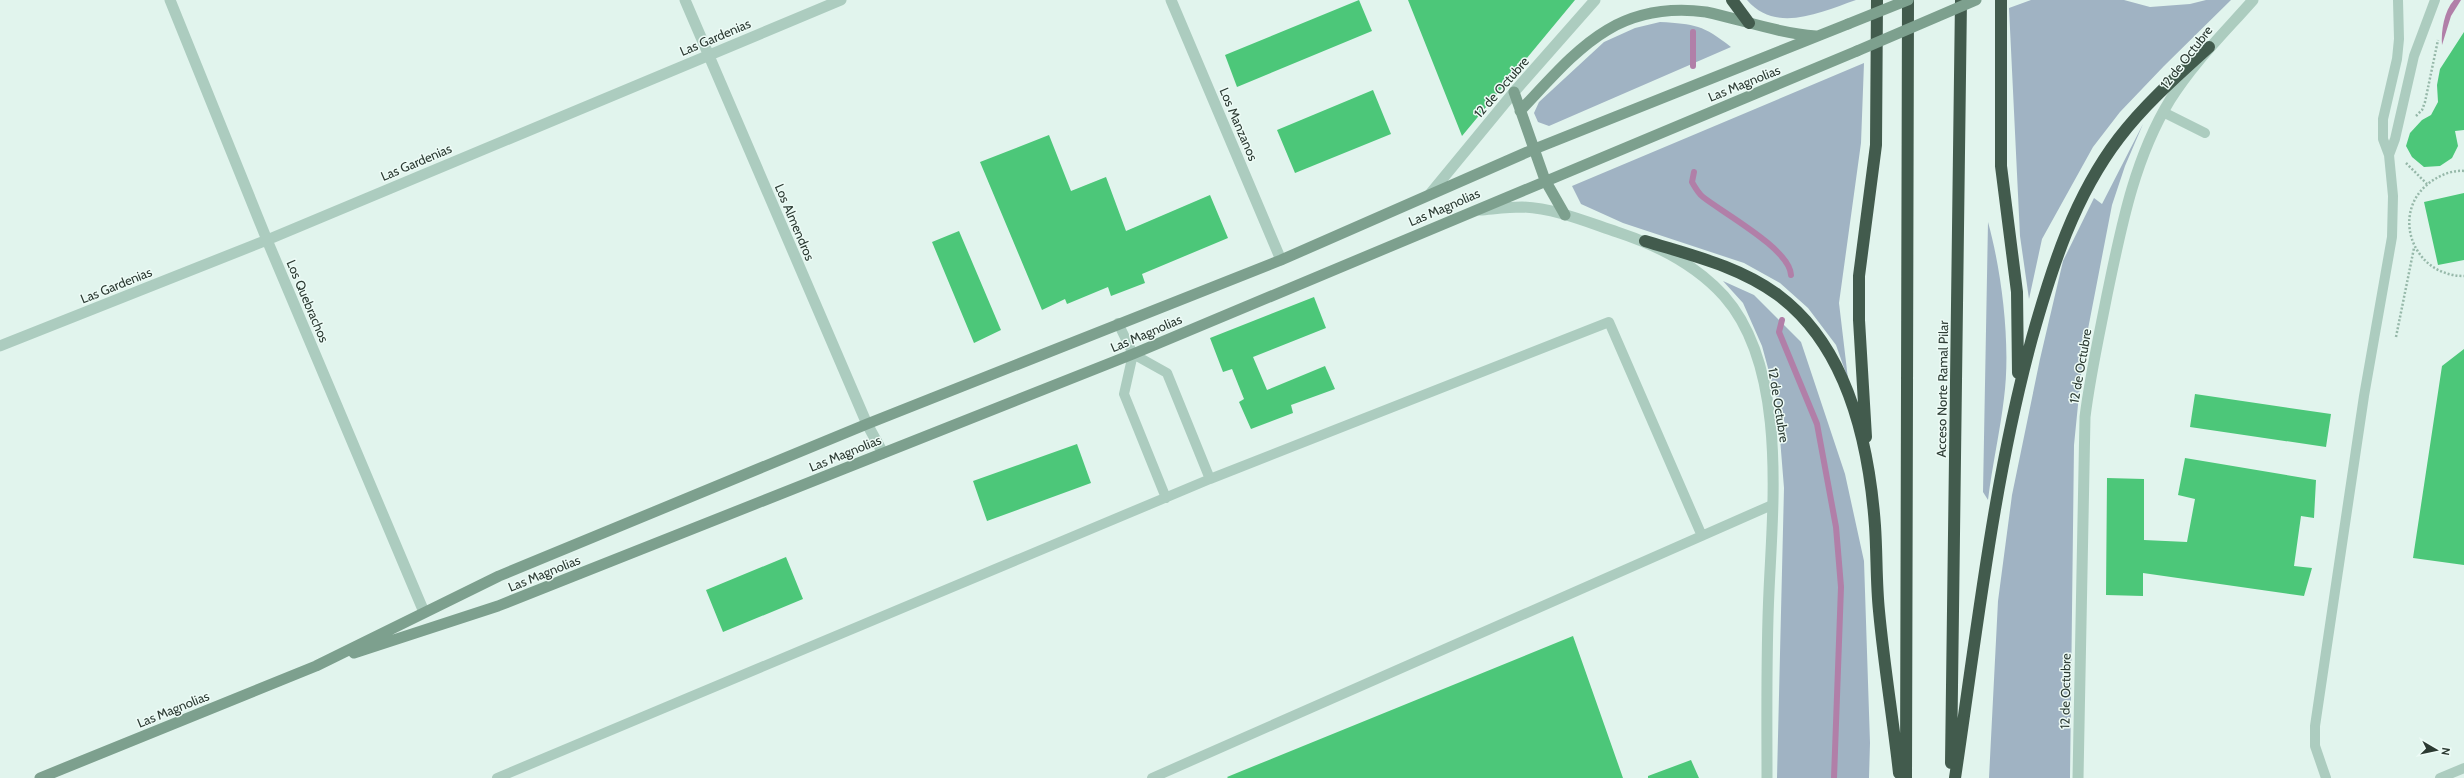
<svg xmlns="http://www.w3.org/2000/svg" width="2464" height="778" font-family="Cabin,sans-serif">
	<style>
		.green { fill: #a0b3c3 }
		.water { fill: #b17fa8 }
		.lines { fill: none; stroke-linecap: round; stroke-linejoin: round }
		.stream { stroke: #b17fa8; stroke-width: 6 }
		.building { fill: #4cc779 }
		.path { stroke: #96b8a9; stroke-width: 2.5; stroke-dasharray: 2 2; stroke-linecap: butt }
		.service { stroke: #acccbf; stroke-width: 10 }
		.minor { stroke: #acccbf; stroke-width: 11 }
		.tertiary { stroke: #acccbf; stroke-width: 11 }
		.secondary { stroke: #7da08e; stroke-width: 11 }
		.motorway { stroke: #425b4d; stroke-width: 12 }
		.secondary-bridge { stroke: #7da08e; stroke-width: 11 }
		.labels { text-anchor: middle; dominant-baseline: central; stroke-width: 3; stroke-linejoin: round; paint-order: stroke }
		.street-label { font-size: 13px; fill: #2b3a32; stroke: #edfbf6 }
	</style>
	<rect width="100%" height="100%" fill="#e1f4ed"/>
	<!-- green -->
	<path class="green" d="M1747 0H1856C1821 12 1776 34 1747 0Z
		M2031 0H2124L2150 7 2190 4 2206 0H2231L2164 66 2120 112 2093 147 2042 239 2029 299 2020 236 2009 8Z
		M1660 22C1695 24 1703 25 1731 47L1549 126 1538 122 1534 113 1539 102 1604 42 1635 28Z
		M1864 63 1861 143 1839 303 1848 379 1836 345 1808 308 1780 283 1744 263 1623 223 1581 204 1572 186Z
		M2143 124 2125 166 2112 205 2083 355 2074 445 2070 778H1989L1998 601 2012 495 2040 359 2063 261 2094 198 2102 204Z
		M1988 222C2002 273 2011 345 2004 398 2000 432 1992 466 1988 500L1983 492Z
		M1723 281 1754 295 1801 342 1845 474 1864 561 1870 743 1869 778H1777L1784 488 1777 401 1762 346 1743 303Z"/>
	<!-- water -->
	<path class="water" d="M2454 0H2461L2451 16 2442 45C2441 31 2444 11 2454 0Z"/>
	<g class="lines">
		<!-- stream -->
		<path class="stream" d="M1693 32V66
			M1694 172 1692 182C1695 187 1698 193 1703 197 1723 213 1790 249 1791 275
			M1782 320 1779 332 1817 424 1836 527 1841 587 1834 778"/>
	</g>
	<!-- building -->
	<path class="building" d="M1359 0 1372 31 1237 87 1225 55Z
		M1408 0H1575L1462 136Z
		M2464 32V130L2455 131 2458 146 2452 158 2440 166 2424 167 2412 157 2406 146 2410 133 2422 120 2431 115 2438 102 2437 85 2440 69Z
		M1373 90 1391 134 1295 173 1277 130Z
		M1049 135 1071 191 1106 177 1126 231 1210 195 1228 238 1142 274 1145 283 1111 296 1108 287 1067 304 1065 299 1042 310 980 162Z
		M2464 193V260L2438 265 2424 202Z
		M959 231 1001 330 974 343 932 242Z
		M1314 297 1326 328 1253 357 1267 390 1325 366 1335 389 1291 405 1293 413 1251 429 1239 402 1244 399 1232 369 1223 372 1210 338Z
		M2464 349V565L2413 558 2442 366Z
		M2195 394 2331 414 2326 447 2190 427Z
		M1077 444 1091 483 987 521 973 481Z
		M2185 458 2316 480 2314 518 2301 516 2294 566 2312 568 2304 596 2143 573V596L2106 595 2107 478 2144 479V540L2187 542 2195 499 2178 495Z
		M786 557 803 599 723 632 706 590Z
		M1573 636 1623 778H1228L1227 777Z
		M1691 760 1699 778H1648V776Z"/>
	<g class="lines">
		<!-- path -->
		<path class="path" d="M2416 116 2422 110 2425 102 2438 40
			M2406 163 2427 184
			M2464 171C2454 170 2443 174 2435 179 2388 207 2410 276 2464 276
			M2396 337 2414 248"/>
		<!-- service -->
		<path class="service" d="M2163 112 2205 133
			M2389 155 2395 139 2414 56 2435 0
			M1118 323 1133 354 1167 373 1210 479
			M1133 354 1124 394 1166 498
			M497 778 1210 479 1609 322 1702 536
			M1152 778 1772 505
			M2326 778 2315 746V726L2364 396 2392 237 2393 196 2389 155 2383 139V119L2397 59 2399 39 2398 0
			M2440 778 2464 768"/>
		<!-- minor -->
		<path class="minor" d="M170 0 267 240 424 612
			M685 0 867 424 883 453
			M1171 0 1281 260
			M0 346 267 240 841 0"/>
		<!-- tertiary -->
		<path class="tertiary" d="M1430 194 1514 92 1595 0
			M1480 210C1493 209 1508 207 1522 207 1554 208 1587 222 1617 232 1657 245 1695 264 1724 296 1787 367 1773 503 1769 591 1766 653 1767 716 1767 778
			M2078 778 2085 417C2090 376 2099 336 2107 295 2121 228 2134 159 2170 100 2193 63 2224 33 2253 0"/>
		<!-- secondary -->
		<path class="secondary" d="M1514 92 1545 180 1565 215
			M1520 111C1576 52 1614 0 1706 12 1743 20 1778 33 1816 36
			M354 653 498 606 1133 354 1857 51
			M40 778 316 666 499 576 867 424 1281 260 1532 150 1848 24"/>
		<!-- motorway -->
		<path class="motorway" d="M1732 0 1749 23
			M2001 0V166L2017 292 2018 373
			M1645 241C1690 255 1739 266 1778 295 1848 347 1869 443 1875 526 1877 554 1876 582 1879 611 1884 665 1893 719 1899 773
			M1866 437 1859 320V276L1876 145 1877 0
			M1951 763 1961 0
			M1906 778 1908 0
			M1955 778C1977 631 1993 482 2032 338 2052 267 2074 197 2119 138 2145 104 2177 76 2209 47"/>
		<!-- secondary-bridge -->
		<path class="secondary-bridge" d="M1848 24 1908 0
			M1857 51 1976 0"/>
	</g>
	<g class="labels">
		<!-- street labels -->
		<g class="street-label">
			<text transform="translate(715 37) rotate(-23)">Las Gardenias</text>
			<text transform="translate(2186 57) rotate(-52)">12 de Octubre</text>
			<text transform="translate(1744 83) rotate(-22)">Las Magnolias</text>
			<text transform="translate(1501 87) rotate(-49)">12 de Octubre</text>
			<text transform="translate(1239 124) rotate(67)">Los Manzanos</text>
			<text transform="translate(416 162) rotate(-23)">Las Gardenias</text>
			<text transform="translate(1444 207) rotate(-23)">Las Magnolias</text>
			<text transform="translate(795 222) rotate(67)">Los Almendros</text>
			<text transform="translate(116 285) rotate(-22)">Las Gardenias</text>
			<text transform="translate(308 301) rotate(67)">Los Quebrachos</text>
			<text transform="translate(1146 333) rotate(-23)">Las Magnolias</text>
			<text transform="translate(2080 366) rotate(-80)">12 de Octubre</text>
			<text transform="translate(1942 389) rotate(-89)">Acceso Norte Ramal Pilar</text>
			<text transform="translate(1779 405) rotate(81)">12 de Octubre</text>
			<text transform="translate(845 453) rotate(-22)">Las Magnolias</text>
			<text transform="translate(544 573) rotate(-22)">Las Magnolias</text>
			<text transform="translate(2065 691) rotate(-89)">12 de Octubre</text>
			<text transform="translate(173 709) rotate(-22)">Las Magnolias</text>
		</g>
	</g>
	<!-- north arrow -->
	<g transform="translate(2436 750) rotate(99)" stroke="#edfbf6" stroke-width="3" paint-order="stroke">
	<path d="M0-3L7 15L0 10L-7 15Z" fill="#2b3a32"/>
	<text y="-6" font-size="11" font-weight="bold" text-anchor="middle" fill="#2b3a32">N</text>
	</g>
</svg>
